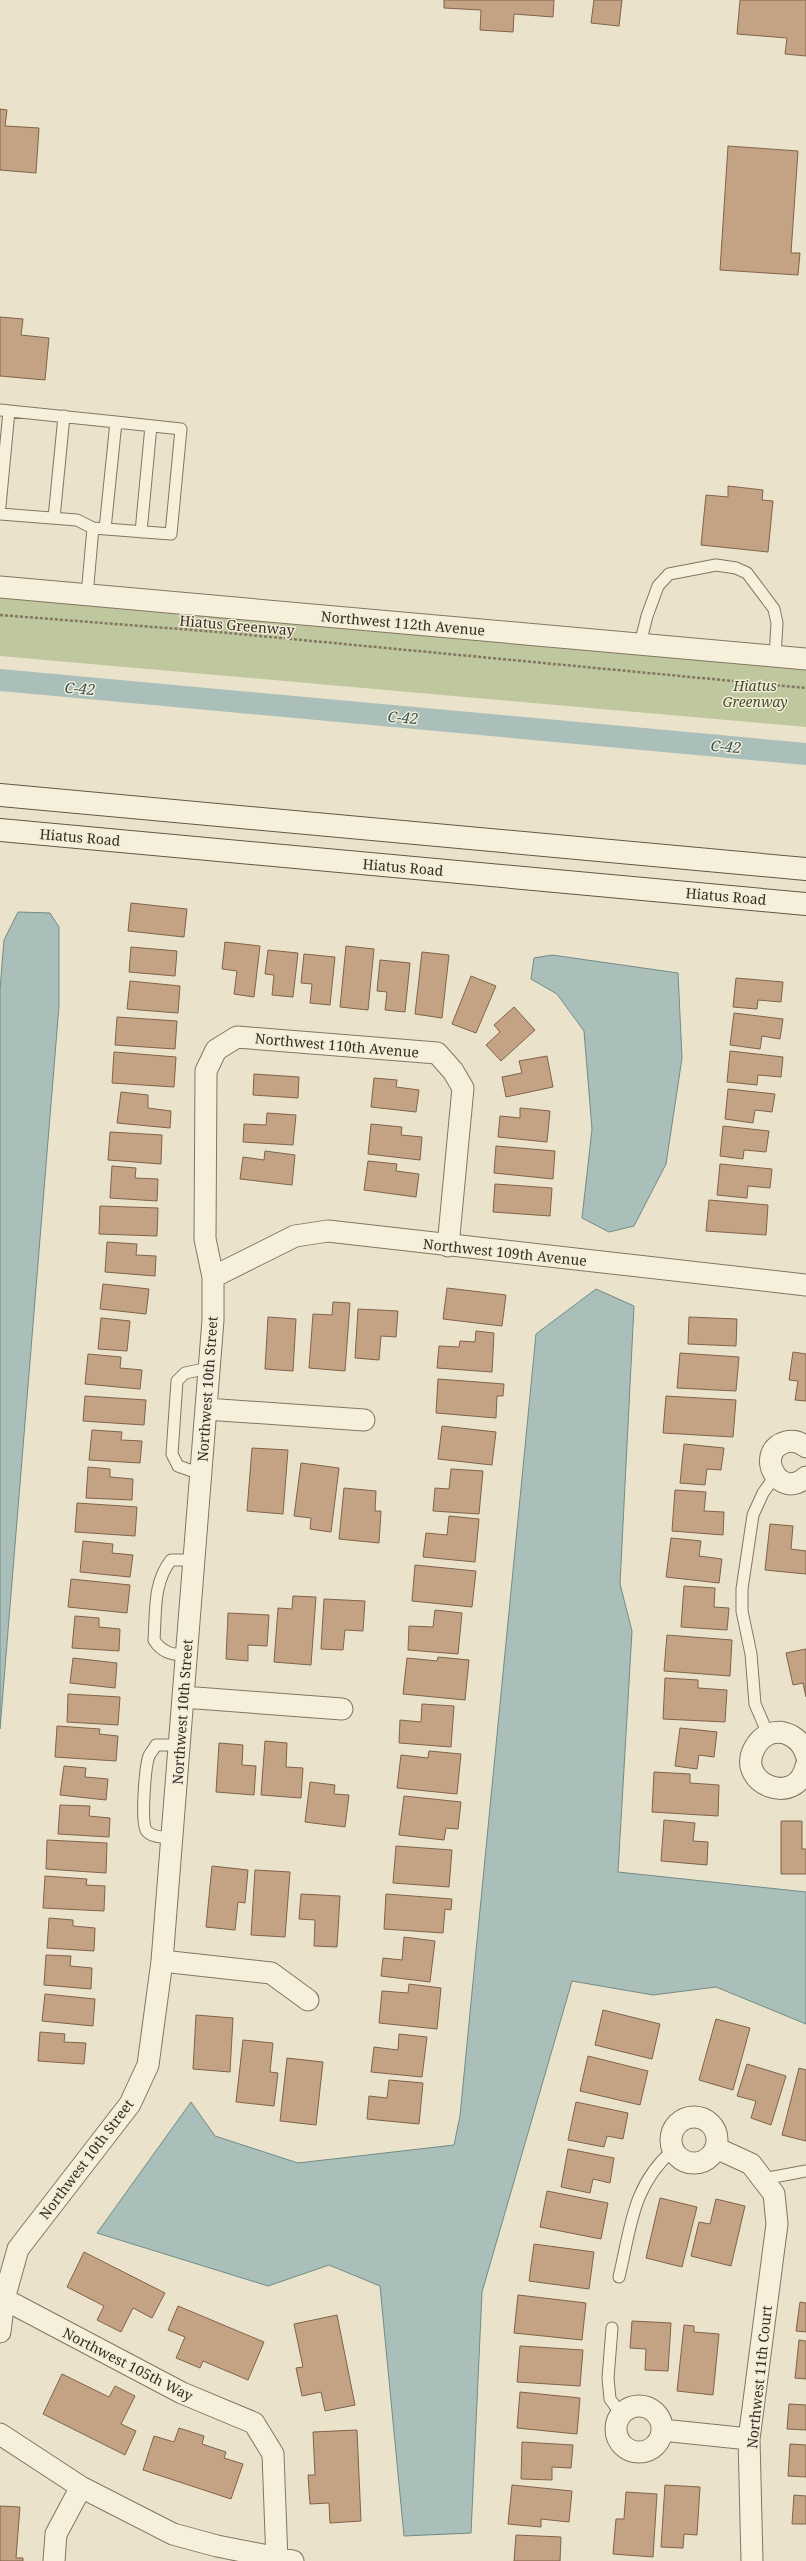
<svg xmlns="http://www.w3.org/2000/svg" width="806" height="2561" font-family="'Noto Serif',serif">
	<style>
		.green { fill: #bfc79e }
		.water { fill: #aabfba; stroke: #718c87 }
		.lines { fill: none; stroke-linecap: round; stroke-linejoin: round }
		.canal { stroke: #aabfba; stroke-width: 22 }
		.building { fill: #c3a384; stroke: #806349 }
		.lane-casing { stroke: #847660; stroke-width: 13 }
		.street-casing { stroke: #847660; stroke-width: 23 }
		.secondary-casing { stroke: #665743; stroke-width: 24 }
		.path { stroke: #847660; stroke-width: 2.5; stroke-dasharray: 3 2; stroke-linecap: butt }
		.lane { stroke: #f5efdc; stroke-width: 11 }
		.street { stroke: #f5efdc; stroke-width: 21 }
		.secondary { stroke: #f5efdc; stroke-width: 22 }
		.labels { text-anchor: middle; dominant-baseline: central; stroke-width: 3; stroke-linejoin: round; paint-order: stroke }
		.street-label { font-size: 14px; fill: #362d22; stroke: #f2ecd8 }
		.park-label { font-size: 14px; font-style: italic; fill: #44502b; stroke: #f2ecd8 }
		.water-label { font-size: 15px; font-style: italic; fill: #335454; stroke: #f2ecd8 }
	</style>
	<rect width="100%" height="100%" fill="#eae2ca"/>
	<!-- green -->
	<path class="green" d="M0 597 806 667V727L0 656Z"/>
	<!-- water -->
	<path class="water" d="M18 912 50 913 59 927V1006L0 1729V990L4 940Z
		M552 955 678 973 682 1058 666 1164 634 1226 609 1232 582 1218 592 1129 584 1031 557 994 531 979 534 958Z
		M596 1289 634 1306 620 1584 632 1631 618 1872 806 1892V2024L716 1987 653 1995 572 1981 482 2292 471 2533 404 2536 380 2286 329 2265 268 2286 97 2233 191 2102 215 2136 298 2163 454 2145 460 2116 536 1334Z"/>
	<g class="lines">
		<!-- canal -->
		<path class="canal" d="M0 680 806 754"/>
	</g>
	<!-- building -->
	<path class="building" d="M444 0H554L553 17 514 14 513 32 480 30 481 10 444 8Z
		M594 0H622L619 26 591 23Z
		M740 0H806V56L785 54 787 38 737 34Z
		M0 109 7 110 5 126 39 128 36 173 0 170Z
		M728 146 798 151 791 253H800L798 275 720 270Z
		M0 317 23 319 21 335 49 338 45 380 0 376Z
		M728 486 763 490 762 500 773 501 768 552 701 545 706 495 728 497Z
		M131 903 187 909 184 937 128 931Z
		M225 942 260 946 254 997 234 994 237 971 222 969Z
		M346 946 374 949 368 1010 340 1007Z
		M131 947 177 951 175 976 129 972Z
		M268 950 298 953 293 997 272 995 274 975 265 974Z
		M422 952 449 955 442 1018 415 1014Z
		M304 954 335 957 330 1005 310 1003 312 984 301 983Z
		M380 960 410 963 405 1012 385 1010 387 992 377 991Z
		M471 976 496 986 476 1033 452 1024Z
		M736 978 783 982 781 1002 758 1000 757 1009 733 1007Z
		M130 981 180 986 178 1013 127 1009Z
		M514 1007 535 1030 501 1061 486 1045 500 1032 494 1025Z
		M734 1013 783 1019 780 1039 762 1036 760 1049 730 1045Z
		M117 1017 177 1021 175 1049 115 1045Z
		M730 1051 783 1057 781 1077 758 1075 757 1085 727 1082Z
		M114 1052 176 1057 174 1087 112 1083Z
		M547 1056 553 1087 506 1097 502 1077 522 1073 519 1061Z
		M254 1074 299 1077 298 1098 253 1095Z
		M374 1078 397 1080 396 1087 419 1090 416 1112 371 1107Z
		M728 1089 775 1094 772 1112 755 1110 753 1123 725 1119Z
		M121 1092 148 1095V1108L171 1111 170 1128 117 1123Z
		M520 1108 550 1111 547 1142 498 1137 500 1116 520 1118Z
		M267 1113 296 1115 293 1145 243 1142 244 1124 266 1125Z
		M371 1124 402 1127 401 1135 422 1137 420 1160 368 1154Z
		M723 1126 769 1131 766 1152 744 1150 743 1159 720 1156Z
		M110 1132 162 1135 161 1164 108 1160Z
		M496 1146 555 1151 553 1179 494 1173Z
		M265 1151 295 1155 292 1185 240 1179 243 1157 264 1160Z
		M368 1161 397 1164 396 1171 419 1174 416 1197 364 1190Z
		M720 1164 772 1169 770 1188 748 1186 747 1198 717 1195Z
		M112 1166 136 1168 135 1178 158 1179 157 1201 110 1198Z
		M495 1184 552 1188 550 1216 493 1212Z
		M709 1200 768 1205 766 1235 706 1231Z
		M100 1206 158 1208 157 1236 99 1234Z
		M107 1242 137 1244 136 1255 156 1256 155 1276 105 1272Z
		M103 1284 149 1289 146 1314 100 1309Z
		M447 1288 506 1295 502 1326 443 1319Z
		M333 1302 350 1303 345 1371 309 1368 313 1314 332 1315Z
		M358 1309 398 1311 396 1337 381 1336 379 1360 355 1358Z
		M268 1317 296 1319 293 1371 265 1369Z
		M689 1317 737 1319 736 1346 688 1344Z
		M101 1318 130 1321 127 1351 98 1349Z
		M476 1331 494 1333 492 1372 437 1368 439 1346 459 1347 460 1341 475 1342Z
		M793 1352 806 1354V1401L795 1400 798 1381 789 1380Z
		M680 1353 739 1357 736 1391 677 1388Z
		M88 1354 121 1357 120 1368 142 1370 140 1389 85 1384Z
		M438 1379 504 1384 503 1396H497L496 1418 436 1413Z
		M85 1396 146 1400 144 1425 83 1421Z
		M666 1396 736 1400 733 1437 663 1433Z
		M442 1426 496 1432 492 1465 438 1459Z
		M92 1430 122 1432 121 1440 142 1441 140 1463 89 1460Z
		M684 1444 724 1448 721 1470 707 1469 705 1485 680 1483Z
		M252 1448 288 1450 283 1514 247 1511Z
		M301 1463 339 1468 331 1532 310 1529 311 1518 294 1516Z
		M88 1467 110 1469V1477L133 1479 132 1500 86 1498Z
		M451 1469 483 1471 479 1514 433 1511 435 1488 449 1489Z
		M344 1488 376 1491 375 1511H381L379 1543 339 1539Z
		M675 1490 706 1492 704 1511 724 1512 723 1535 672 1531Z
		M77 1503 137 1507 135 1536 75 1532Z
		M449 1516 479 1519 475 1562 423 1557 426 1533 447 1535Z
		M770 1524 793 1526 791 1549 806 1551V1574L765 1570Z
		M671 1538 701 1541 699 1556 722 1559 719 1583 666 1577Z
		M83 1541 113 1544 112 1553 133 1555 130 1577 80 1572Z
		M415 1565 476 1571 472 1607 412 1601Z
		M71 1579 130 1585 127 1613 68 1607Z
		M684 1586 715 1588 714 1607 729 1608 727 1630 681 1627Z
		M293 1596 316 1597 311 1665 274 1662 278 1608 292 1609Z
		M324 1599 365 1601 363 1631 345 1630 343 1650 321 1649Z
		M435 1610 462 1613 458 1654 408 1650 409 1626 433 1627Z
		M228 1613 269 1615 267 1646 248 1645V1661L226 1659Z
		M75 1616 99 1618V1627L120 1629 119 1651 72 1648Z
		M667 1635 732 1640 730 1676 664 1671Z
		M806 1649V1697L803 1683 793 1685 786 1653Z
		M438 1657 469 1660 465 1700 403 1694 407 1658 437 1661Z
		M73 1658 117 1663 115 1688 70 1683Z
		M665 1678 698 1680V1688L727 1690 725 1722 663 1719Z
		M68 1694 120 1697 118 1725 67 1722Z
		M422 1704 454 1706 451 1747 399 1743 400 1720 421 1722Z
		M57 1726 100 1729 99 1734 118 1736 116 1761 55 1757Z
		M680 1728 717 1732 714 1757 699 1755 697 1769 675 1766Z
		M265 1741 287 1743 286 1767 303 1768 301 1798 261 1795Z
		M219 1743 243 1745 242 1765 256 1766 254 1795 216 1792Z
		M429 1751 461 1754 457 1794 397 1788 401 1755 428 1758Z
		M64 1766 86 1768 85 1777 108 1779 106 1800 60 1795Z
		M654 1772 690 1774V1783L719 1785 718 1816 652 1812Z
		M310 1782 335 1785 334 1794 349 1795 345 1827 305 1822Z
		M404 1796 461 1802 458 1829 446 1828 444 1840 399 1835Z
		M60 1805 90 1806 89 1816 110 1818 109 1837 58 1834Z
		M664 1820 695 1823 693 1841 708 1842 707 1865 661 1861Z
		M781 1821H802V1849H806V1874H781Z
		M47 1840 107 1843 106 1873 46 1869Z
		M396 1846 452 1850 449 1887 393 1883Z
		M212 1866 248 1870 245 1903 238 1902 235 1930 206 1927Z
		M255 1870 290 1872 285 1937 251 1935Z
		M45 1876 87 1879 86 1885 105 1886 104 1911 43 1908Z
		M301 1894 340 1896 337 1947 314 1946 315 1920 299 1919Z
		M386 1894 452 1899 451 1910 445 1909 443 1933 384 1929Z
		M49 1918 73 1920V1926L95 1928 94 1951 47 1948Z
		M404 1937 435 1941 430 1982 381 1976 383 1958 402 1960Z
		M46 1955 71 1956 70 1966 92 1968 91 1989 44 1985Z
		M409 1984 441 1988 437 2029 379 2023 382 1991 408 1993Z
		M45 1994 95 1999 93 2026 42 2021Z
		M603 2010 660 2024 652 2059 595 2045Z
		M196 2015 233 2018 230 2072 193 2069Z
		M716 2019 750 2028 733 2090 699 2080Z
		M40 2032 65 2034 64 2042 86 2043 84 2064 38 2061Z
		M399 2034 427 2037 422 2077 371 2072 374 2047 398 2050Z
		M243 2040 273 2043 270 2072 278 2073 274 2106 236 2102Z
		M588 2056 648 2071 640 2105 580 2091Z
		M287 2058 323 2062 316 2125 280 2121Z
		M747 2064 786 2076 771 2125 751 2118 756 2101 737 2096Z
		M799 2068 806 2070V2141L782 2135Z
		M389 2080 423 2083 419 2124 367 2119 369 2096 387 2098Z
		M576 2102 628 2113 623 2139 607 2136 604 2147 568 2140Z
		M568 2149 614 2158 610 2183 593 2179 590 2193 561 2187Z
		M547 2191 608 2203 601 2239 540 2227Z
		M660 2198 697 2207 682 2267 646 2258Z
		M716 2199 745 2206 731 2266 691 2256 699 2222 710 2224Z
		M534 2244 594 2252 589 2289 529 2281Z
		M84 2252 165 2293 152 2318 133 2308 121 2332 97 2320 104 2306 67 2287Z
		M518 2295 586 2303 582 2340 514 2333Z
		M800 2302 806 2303V2332L796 2331Z
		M178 2306 264 2342 248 2380 203 2361 200 2368 176 2358 185 2337 168 2330Z
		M337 2315 355 2405 325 2411 321 2392 302 2396 296 2368 303 2367 294 2324Z
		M632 2321 671 2323 668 2371 645 2370 646 2349 630 2348Z
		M684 2325 694 2326V2332L719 2334 713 2395 677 2391Z
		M799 2340 806 2341V2379L795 2378Z
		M520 2346 583 2350 580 2386 517 2382Z
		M62 2374 109 2397 115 2386 135 2396 121 2424 136 2431 125 2455 43 2414Z
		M520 2392 580 2398 577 2434 517 2428Z
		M789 2404 806 2405V2430L787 2429Z
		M179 2428 204 2436 202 2444 226 2452 224 2458 243 2464 231 2499 143 2470 154 2436 174 2442Z
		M357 2430 361 2521 330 2523 329 2503 310 2504 308 2475H315L313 2432Z
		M522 2442 573 2445 571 2468 552 2467V2480L521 2479Z
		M790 2444 806 2445V2477L788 2476Z
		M512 2485 572 2491 569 2522 541 2519V2527L508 2524Z
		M665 2485 700 2487 697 2535 684 2534 683 2548 661 2547Z
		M626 2492 657 2494 653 2557 613 2554 616 2519H624Z
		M794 2495 806 2496V2524H792Z
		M0 2506 20 2507 16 2558H23V2561H0Z
		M516 2535 561 2537 560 2561H514Z"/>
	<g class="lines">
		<!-- lane casing -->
		<g class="lane-casing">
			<path id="lane" d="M0 410 116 422
				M0 506 9 411
				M0 514 77 520 93 528
				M54 518 64 416
				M141 532 151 426
				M87 595 93 528C119 530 145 532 171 534L181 429 116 422 105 529
				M640 644 647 616 658 586 669 574 716 565 736 568 747 573 774 609 777 623 775 657
				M201 1474 178 1466 172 1454 177 1381 185 1373 209 1368
				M186 1656C172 1654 162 1653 154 1640 156 1611 153 1583 171 1560H194
				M768 1734 755 1704 751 1654 742 1611V1589L753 1515 763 1493 775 1476
				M172 1838C164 1837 151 1838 146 1830 141 1821 145 1766 149 1756 151 1752 154 1749 156 1745H179
				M763 2179 806 2171
				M619 2277C631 2227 632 2186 673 2150
				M612 2328 608 2378 610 2399 621 2414"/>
		</g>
		<!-- street casing -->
		<g class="street-casing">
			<path id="street" d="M0 587 806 659
				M213 1277 295 1236 328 1231 806 1285
				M206 1409 364 1420
				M806 1447C800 1442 794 1440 786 1442 753 1451 779 1502 806 1477
				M183 1697 342 1709
				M806 1755C802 1739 785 1728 769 1734 762 1737 757 1743 754 1749 736 1784 797 1808 806 1766
				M162 1961 271 1973 308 2000
				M671 2140a23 23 0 1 1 46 0a23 23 0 1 1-46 0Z
				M716 2148 751 2164 774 2194 777 2224 749 2439 752 2561
				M4 2299 182 2393 254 2423 273 2454 277 2561
				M0 2332 4 2299 18 2249 130 2104 148 2065 162 1961 213 1320V1277L205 1239 206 1071 216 1050 237 1037 437 1053 453 1071 463 1088 448 1246
				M616 2429a23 23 0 1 1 46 0a23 23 0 1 1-46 0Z
				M662 2430 749 2439
				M0 2434 81 2487 56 2534 54 2561
				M81 2487 173 2534 217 2546 293 2561"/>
		</g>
		<!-- secondary casing -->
		<g class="secondary-casing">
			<path id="secondary" d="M0 795 806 869
				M0 830 806 904"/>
		</g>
		<!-- path -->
		<path class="path" d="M0 615 218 632 806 688"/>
		<!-- lane -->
		<use href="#lane" class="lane"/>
		<!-- street -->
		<use href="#street" class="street"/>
		<!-- secondary -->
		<use href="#secondary" class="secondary"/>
	</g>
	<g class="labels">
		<!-- street labels -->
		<g class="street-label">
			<text transform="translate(403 623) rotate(5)">Northwest 112th Avenue</text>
			<text transform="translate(237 625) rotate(5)">Hiatus Greenway</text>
			<text transform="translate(80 837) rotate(5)">Hiatus Road</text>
			<text transform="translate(403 867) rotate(5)">Hiatus Road</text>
			<text transform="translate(726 896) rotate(5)">Hiatus Road</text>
			<text transform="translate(337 1045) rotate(5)">Northwest 110th Avenue</text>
			<text transform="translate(505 1252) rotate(6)">Northwest 109th Avenue</text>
			<text transform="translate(207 1389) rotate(-86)">Northwest 10th Street</text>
			<text transform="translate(182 1712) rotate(-86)">Northwest 10th Street</text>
			<text transform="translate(86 2159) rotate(-53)">Northwest 10th Street</text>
			<text transform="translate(128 2364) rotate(27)">Northwest 105th Way</text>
			<text transform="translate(759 2377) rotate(-84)">Northwest 11th Court</text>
		</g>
		<!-- park labels -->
		<g class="park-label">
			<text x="755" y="685">Hiatus<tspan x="755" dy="16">Greenway</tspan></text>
		</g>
		<!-- water labels -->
		<g class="water-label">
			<text transform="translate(80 688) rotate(5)">C-42</text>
			<text transform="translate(403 717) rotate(5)">C-42</text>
			<text transform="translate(726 746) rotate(5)">C-42</text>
		</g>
	</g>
</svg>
